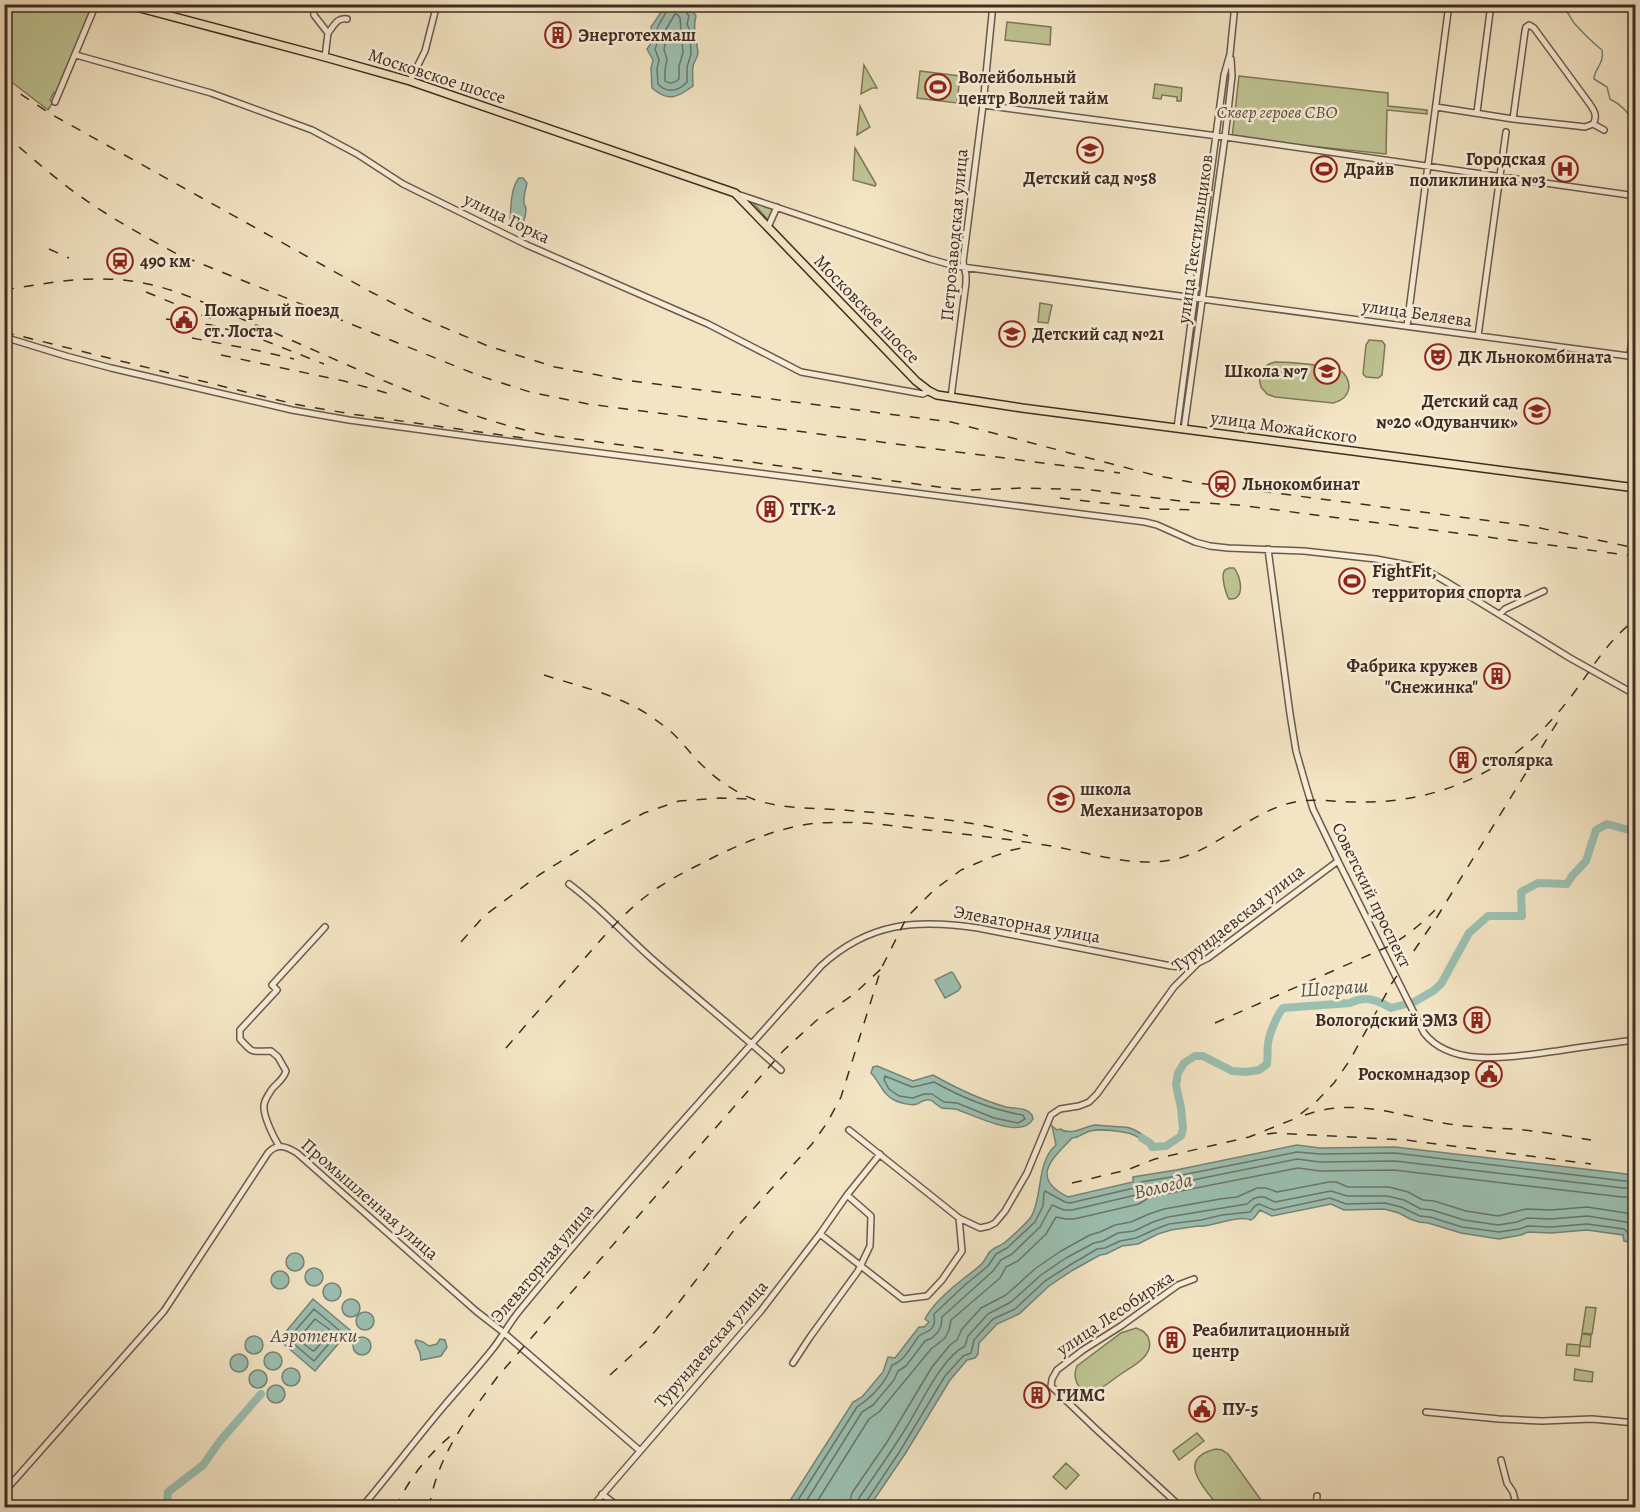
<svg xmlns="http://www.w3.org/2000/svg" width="1640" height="1512" font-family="Alegreya,serif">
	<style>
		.green { fill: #bec392; stroke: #7e785a; stroke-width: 1.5 }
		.water { fill: #9bbfb1; stroke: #768478; stroke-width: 1.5 }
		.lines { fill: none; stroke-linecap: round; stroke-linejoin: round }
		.shore { stroke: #6c766a; stroke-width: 1.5 }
		.stream { stroke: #768478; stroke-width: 1.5 }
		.river { stroke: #9bbfb1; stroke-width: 8 }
		.minor-casing { stroke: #6b5a4b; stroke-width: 8 }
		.major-casing { stroke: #3e2c23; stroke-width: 10 }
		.minor { stroke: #f7edd8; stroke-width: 5 }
		.major { stroke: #f3e4c3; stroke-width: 7 }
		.rail { stroke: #3e2c23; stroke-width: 1.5; stroke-dasharray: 10 10; stroke-linecap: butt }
		.labels { text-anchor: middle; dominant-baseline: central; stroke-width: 5; stroke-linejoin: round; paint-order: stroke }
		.poi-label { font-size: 18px; font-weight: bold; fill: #3e2c23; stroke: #f7edd8; text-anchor: start }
		.street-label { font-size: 18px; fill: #3e2c23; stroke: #f7edd8 }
		.park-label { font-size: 18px; font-style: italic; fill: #5e523f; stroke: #f7edd8 }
		.water-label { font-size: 20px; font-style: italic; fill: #555146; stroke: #f7edd8 }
	</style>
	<rect width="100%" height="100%" fill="#f3e4c3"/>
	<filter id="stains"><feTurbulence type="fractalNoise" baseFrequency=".00333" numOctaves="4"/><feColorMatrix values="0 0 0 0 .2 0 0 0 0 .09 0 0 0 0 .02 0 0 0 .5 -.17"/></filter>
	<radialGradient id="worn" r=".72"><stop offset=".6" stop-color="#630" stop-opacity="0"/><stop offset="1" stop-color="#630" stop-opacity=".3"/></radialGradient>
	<!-- green -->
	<path class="green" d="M93 4 57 94 54 92 50 100 53 102 48 110 5 77 4 5Z
		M1007 22 1051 27 1050 45 1005 40Z
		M864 65 877 88H872L861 94Z
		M920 71 960 76 957 103 917 98Z
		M1239 76 1388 93V106L1427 110V114L1387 110 1386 154 1232 138Z
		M1155 84 1182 88 1181 101H1177V97L1162 95 1161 99 1153 98Z
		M860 106 870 127 857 135Z
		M855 148 876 184 875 186 853 180Z
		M753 202 774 209 769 221 753 203Z
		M1040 303 1052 305 1048 323 1038 322Z
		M1369 340 1382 341 1385 345 1382 375 1378 378 1366 377 1363 374 1366 345Z
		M1275 362C1287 362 1332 365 1341 371 1346 374 1349 381 1349 387 1348 396 1341 401 1333 403L1275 397 1267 394 1261 387C1257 375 1262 365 1275 362Z
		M1229 568H1234C1241 576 1246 601 1229 599 1226 594 1220 575 1225 570 1226 569 1228 569 1229 568Z
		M1586 1307 1596 1308 1592 1334 1582 1333Z
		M1136 1328C1142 1330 1148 1334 1149 1340 1154 1356 1131 1367 1121 1374 1112 1380 1103 1389 1093 1391 1077 1393 1072 1377 1077 1366L1121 1333Z
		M1582 1334 1591 1335 1590 1347 1580 1346 1579 1356 1566 1355 1567 1344 1580 1345Z
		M1575 1369 1593 1372 1592 1382 1574 1380Z
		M1197 1433 1204 1441 1179 1460 1173 1451Z
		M1216 1449 1222 1450 1228 1454 1266 1507H1219C1205 1489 1174 1459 1216 1449Z
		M1066 1463 1079 1475 1066 1489 1053 1477Z"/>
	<!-- water -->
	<path class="water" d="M662 5C678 4 687 1 696 16 692 27 697 41 698 53 698 58 693 62 693 67 692 73 693 80 693 86 677 98 668 102 652 88L651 68 653 60 647 49 652 42 651 27 660 14Z
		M519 178H523L527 183C526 189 523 197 524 203 524 205 526 207 526 208 526 219 521 233 510 223 511 209 510 189 519 178Z
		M951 972 953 973 961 987 958 991 945 998 935 980Z
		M877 1066 913 1081 933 1075C956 1088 981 1100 1006 1107 1016 1109 1026 1107 1032 1115L1033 1119C1021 1141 973 1114 955 1109 951 1108 946 1109 942 1108 937 1106 934 1101 930 1100 925 1099 921 1102 917 1104 911 1106 900 1103 894 1100 882 1094 880 1082 871 1073L873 1067Z
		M1095 1125 1121 1127C1132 1126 1143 1134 1150 1143 1142 1141 1135 1134 1128 1133 1116 1131 1102 1128 1090 1131 1083 1133 1079 1138 1072 1138 1051 1160 1030 1178 1068 1197L1133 1182V1177L1176 1170 1297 1145 1320 1148 1395 1147 1635 1175V1243L1624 1241 1623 1235 1587 1230 1551 1233 1528 1232 1521 1235 1499 1239 1461 1233 1428 1223 1419 1222 1410 1219 1399 1213 1384 1209 1344 1210 1331 1204 1272 1216 1260 1210 1254 1218 1251 1220C1236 1214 1212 1228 1198 1226L1171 1230 1158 1234 1138 1244 1122 1246 1106 1254 1100 1255 1073 1270 1049 1286 1019 1314 997 1324 979 1343 978 1354 975 1358 967 1360 950 1380 905 1454 869 1507H786L853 1402 862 1397 883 1372 888 1357 895 1358 919 1327H924L929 1322 925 1319C931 1306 951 1288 963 1279 969 1274 979 1268 984 1261 987 1257 987 1253 992 1250 995 1247 1000 1246 1004 1243 1009 1239 1027 1223 1031 1217 1043 1197 1036 1162 1056 1145L1052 1126 1057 1130 1060 1129C1071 1136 1083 1127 1095 1125Z
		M286 1262a9 9 0 1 1 18 0a9 9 0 1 1-18 0Z
		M305 1277a9 9 0 1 1 18 0a9 9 0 1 1-18 0Z
		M271 1280a9 9 0 1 1 18 0a9 9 0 1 1-18 0Z
		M323 1292a9 9 0 1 1 18 0a9 9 0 1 1-18 0Z
		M342 1308a9 9 0 1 1 18 0a9 9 0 1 1-18 0Z
		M313 1299 350 1330 315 1371 279 1340Z
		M356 1321a9 9 0 1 1 18 0a9 9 0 1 1-18 0Z
		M245 1345a9 9 0 1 1 18 0a9 9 0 1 1-18 0Z
		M353 1346a9 9 0 1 1 18 0a9 9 0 1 1-18 0Z
		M440 1339 445 1340 447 1347 441 1356 421 1360 420 1353 415 1342 416 1340 423 1342 429 1346 437 1344Z
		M264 1361a9 9 0 1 1 18 0a9 9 0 1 1-18 0Z
		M230 1363a9 9 0 1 1 18 0a9 9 0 1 1-18 0Z
		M282 1377a9 9 0 1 1 18 0a9 9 0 1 1-18 0Z
		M249 1379a9 9 0 1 1 18 0a9 9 0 1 1-18 0Z
		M267 1394a9 9 0 1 1 18 0a9 9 0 1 1-18 0Z"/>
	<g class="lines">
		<!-- shore -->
		<path class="shore" d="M668 4C666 18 660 19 657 29 656 36 659 42 655 49L659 60 657 69 658 84C667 94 679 91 687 82V67L691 54 690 31 687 24 689 16 684 9 683 4
			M675 14 678 15 680 18 683 53 679 66V79C676 82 670 85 665 81V70L667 59 664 50 665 43V31Z
			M885 1076 912 1087 918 1086 934 1082C961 1097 992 1110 1023 1115L1025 1119 1018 1123 994 1118 957 1103 944 1102 932 1094H924L913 1098 899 1096 889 1089 884 1080Z
			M314 1309 340 1331 314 1361 288 1339Z
			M315 1319 329 1329 330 1332 315 1350 313 1351 300 1341 299 1338Z
			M793 1508 857 1407C872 1397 886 1382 892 1365 905 1361 911 1346 919 1336 924 1332 932 1332 934 1324 935 1321 934 1318 934 1314L966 1284 988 1266 996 1254 1007 1248 1035 1222 1043 1206 1044 1193 1045 1191 1065 1202 1070 1203 1134 1188 1141 1182 1177 1176 1297 1152 1320 1154 1395 1153 1624 1181H1636
			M802 1508 862 1412 873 1405 894 1380 898 1371 906 1366 925 1341 932 1338 938 1332 941 1326 942 1317 993 1271 1001 1260 1012 1254 1040 1227 1052 1205 1064 1210H1072L1136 1195 1145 1189 1178 1183 1297 1159 1320 1162 1395 1161 1623 1188H1636
			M813 1508 869 1419 880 1411 931 1349 945 1338 949 1330 951 1320 1000 1278 1006 1267 1018 1261 1046 1234 1056 1217 1066 1219H1074L1139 1204 1150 1197 1298 1168 1320 1171 1394 1170 1622 1197H1636
			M848 1508 852 1493 887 1442 932 1367 950 1345 957 1340 962 1329 981 1308 1006 1295 1036 1268 1061 1251 1090 1235 1100 1232 1115 1225 1131 1222 1149 1214 1164 1209 1220 1199 1237 1197 1257 1188H1266L1277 1192 1329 1182H1336L1348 1187H1389L1408 1192 1423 1200 1434 1201 1466 1211 1498 1216 1526 1209 1551 1210 1587 1207 1626 1213 1636 1217
			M857 1508 859 1498C875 1475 891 1452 906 1428 920 1406 941 1358 965 1346L968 1336 988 1314 1011 1302 1041 1275 1066 1258 1094 1243 1103 1241 1118 1233 1134 1231 1153 1222 1168 1217 1247 1204 1253 1199 1258 1197H1264L1275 1202 1331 1191 1347 1196H1387L1404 1200 1421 1209 1432 1210 1464 1220 1498 1225 1517 1222 1527 1218 1551 1219 1587 1216 1626 1222 1636 1229
			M865 1508 866 1502 900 1451 945 1376 963 1356 971 1353 974 1340 993 1319 1015 1309 1045 1281 1070 1265 1097 1249 1105 1248 1120 1241 1136 1238 1156 1229 1169 1224 1201 1220 1222 1215 1250 1212 1255 1206 1259 1204 1274 1210 1330 1198 1346 1204 1385 1203 1401 1207 1420 1216 1430 1217 1462 1227 1499 1232 1519 1229 1528 1226 1551 1227 1587 1224 1624 1229 1630 1235 1636 1237"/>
		<!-- stream -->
		<path class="stream" d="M1560 4C1569 11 1568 15 1574 23 1583 33 1592 42 1602 50 1605 63 1594 69 1594 79L1607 87 1610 99C1620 104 1629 113 1634 123L1630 138 1636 152"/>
		<!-- river -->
		<path class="river" d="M1142 1138 1150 1143 1152 1147 1166 1146 1181 1136 1183 1129 1181 1108 1176 1085 1178 1073 1184 1063 1195 1056H1203L1232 1071 1246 1072 1259 1070 1267 1064C1268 1057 1267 1051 1268 1044 1269 1034 1277 1015 1283 1008L1350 1003C1365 995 1377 1000 1391 1008L1414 1002 1433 991 1441 984 1469 933 1488 916H1522L1521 892 1538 883 1567 884 1572 876 1586 861 1596 830 1607 824 1629 830 1636 828
			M174 1508 167 1500 168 1492 203 1465 220 1441 261 1394"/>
		<!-- minor casing -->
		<g class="minor-casing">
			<path id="minor" d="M313 4 314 15 328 33 325 57
				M328 33C334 26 337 17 347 19
				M76 55 211 93 312 130 357 154 403 184 527 245 708 324 801 372 923 394 929 391
				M410 81 425 51 437 4
				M55 102 96 4
				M983 105 1225 137 1636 196
				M1436 107 1513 119 1577 126 1585 127 1593 124 1604 130
				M1477 112 1491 4
				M1513 119 1525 31 1526 27 1529 25 1534 28 1589 103C1594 110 1598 116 1593 124
				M737 194 930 259 955 266 1636 357
				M768 227 777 207
				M1407 326 1449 4
				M1478 336 1506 132
				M4 337 66 356 111 368 292 410 349 420 482 438 1145 522 1157 525 1195 542 1210 546 1228 548 1304 551 1376 559 1413 566 1426 570 1445 581 1570 658 1636 695
				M1630 356 1636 305
				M951 397 966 283V275L963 262 983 105 993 4
				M1177 428 1224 75 1230 54 1235 4
				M1184 429 1225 137 1232 76 1231 59
				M1268 549 1290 714 1296 751 1306 786 1313 809 1338 861 1424 1033C1453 1070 1516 1056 1557 1051 1583 1047 1609 1043 1636 1040
				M1500 614 1505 609 1544 591
				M569 884C599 906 624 934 651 958 694 996 739 1032 781 1070
				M849 1130 959 1218 980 1228 989 1226 995 1223 1005 1211 1027 1173 1051 1115 1060 1109 1079 1106 1089 1102 1097 1094 1174 987 1198 963 1208 958 1338 861
				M279 1146C274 1138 263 1116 264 1106 264 1100 269 1094 272 1089 277 1083 284 1079 286 1071L278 1057 271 1051C252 1051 254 1055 240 1039V1030L277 990 272 985 325 927
				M820 1234 903 1299 927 1296 942 1280 962 1251 959 1218
				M793 1363 810 1337 858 1271 870 1246 871 1216 847 1195
				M1426 1412 1499 1419 1542 1421 1592 1419 1636 1423
				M1501 1460 1507 1483 1513 1492 1517 1508
				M4 1492 164 1311 268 1153C277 1143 286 1146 297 1153L476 1311 503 1332 639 1450
				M602 1494 620 1508
				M361 1508C390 1474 416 1439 444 1406 460 1387 476 1370 491 1351 502 1338 509 1323 520 1310 617 1192 720 1080 821 966 869 922 917 919 978 928L1171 966 1182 967 1198 963
				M591 1508 760 1312 820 1234 847 1195 880 1154
				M1182 1508 1098 1431 1051 1386 1052 1379 1057 1370 1083 1350 1121 1326 1178 1285 1194 1279
				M1316 1508 1317 1496"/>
		</g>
		<!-- major casing -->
		<g class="major-casing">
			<path id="major" d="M125 4 325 57 410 81 735 193 916 381 929 391 937 395 1022 408 1636 488"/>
		</g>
		<!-- minor -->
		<use href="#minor" class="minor"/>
		<!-- major -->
		<use href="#major" class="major"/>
		<!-- rail -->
		<path class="rail" d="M4 83 49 113 371 292 424 319 488 346 555 367 624 380 951 422 1154 475 1190 482 1530 526 1636 548
			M4 134C24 151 44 169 65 185 100 212 138 233 177 254L480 376 530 392 588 404 1120 473
			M49 249 69 258
			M4 290C47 283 88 275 131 281 176 287 215 308 256 325 351 365 444 413 546 435L939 487 969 490 1023 488 1091 490 1188 502 1238 505 1635 556
			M146 292 214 320
			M166 319 211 325 253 336 324 364
			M4 332 294 404 351 414 530 439
			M192 338 255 350 294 359
			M221 355 344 381 394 395
			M1060 498 1154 509 1195 510
			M544 675C572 684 605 692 631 705 644 711 658 721 669 730 682 741 691 755 703 766 717 780 735 792 753 799 780 809 814 808 843 810 904 815 969 819 1028 836
			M461 942 484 916 539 875 604 834 644 813 679 801 720 798 748 799
			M1215 1023 1387 947C1406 937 1420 925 1435 910
			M506 1048C530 1020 555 992 579 965 603 937 628 907 659 887 677 875 697 866 716 856 745 842 776 829 809 824 845 820 883 824 919 829 945 832 971 835 997 838 1019 841 1041 844 1062 848 1096 855 1130 865 1165 861 1212 856 1248 811 1295 802 1315 798 1334 802 1354 802 1396 803 1436 796 1475 777 1515 759 1547 729 1573 694 1594 666 1607 641 1636 619
			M1305 1115C1353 1097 1401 1116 1449 1124 1471 1127 1492 1128 1513 1129 1539 1131 1565 1136 1591 1140
			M1267 1134 1275 1133 1406 1140 1591 1164
			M1072 1183 1127 1170 1155 1159 1249 1137 1294 1119 1316 1102 1334 1083 1350 1060 1392 983 1437 917 1558 721
			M610 1375 647 1341 677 1305 735 1229 812 1144 827 1123 841 1097 881 969 907 917 934 890 961 870 989 858 1012 850 1027 847
			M396 1508C408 1478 431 1452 455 1432
			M429 1508C438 1453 467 1419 498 1376L783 1051 818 1019 854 994 881 969"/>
	</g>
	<!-- icons -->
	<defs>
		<g id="building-ring" transform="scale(1.35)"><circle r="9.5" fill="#f7edd8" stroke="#8f2418" stroke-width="1.5"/><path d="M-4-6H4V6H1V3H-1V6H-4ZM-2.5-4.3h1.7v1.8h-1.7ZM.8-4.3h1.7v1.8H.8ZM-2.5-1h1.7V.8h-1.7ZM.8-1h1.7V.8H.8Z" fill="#8f2418"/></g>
		<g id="stadium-ring" transform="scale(1.35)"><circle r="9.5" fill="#f7edd8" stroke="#8f2418" stroke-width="1.5"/><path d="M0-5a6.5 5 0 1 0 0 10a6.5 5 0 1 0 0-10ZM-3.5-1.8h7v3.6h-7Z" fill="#8f2418"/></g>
		<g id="school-ring" transform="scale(1.35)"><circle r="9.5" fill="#f7edd8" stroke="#8f2418" stroke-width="1.5"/><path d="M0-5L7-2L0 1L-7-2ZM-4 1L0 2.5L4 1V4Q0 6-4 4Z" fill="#8f2418"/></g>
		<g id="hospital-ring" transform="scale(1.35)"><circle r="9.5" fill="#f7edd8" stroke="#8f2418" stroke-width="1.5"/><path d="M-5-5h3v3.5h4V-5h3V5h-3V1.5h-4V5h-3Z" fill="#8f2418"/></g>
		<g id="station-ring" transform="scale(1.35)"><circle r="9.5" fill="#f7edd8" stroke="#8f2418" stroke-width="1.5"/><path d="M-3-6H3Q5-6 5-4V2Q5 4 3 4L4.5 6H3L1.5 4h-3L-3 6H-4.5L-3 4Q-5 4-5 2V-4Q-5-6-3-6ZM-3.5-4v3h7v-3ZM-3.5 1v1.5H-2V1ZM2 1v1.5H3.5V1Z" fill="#8f2418"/></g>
		<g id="civic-ring" transform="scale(1.35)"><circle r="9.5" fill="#f7edd8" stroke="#8f2418" stroke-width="1.5"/><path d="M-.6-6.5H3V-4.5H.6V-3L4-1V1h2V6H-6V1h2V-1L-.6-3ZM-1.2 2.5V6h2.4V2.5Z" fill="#8f2418"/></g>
		<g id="theatre-ring" transform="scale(1.35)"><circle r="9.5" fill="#f7edd8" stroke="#8f2418" stroke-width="1.5"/><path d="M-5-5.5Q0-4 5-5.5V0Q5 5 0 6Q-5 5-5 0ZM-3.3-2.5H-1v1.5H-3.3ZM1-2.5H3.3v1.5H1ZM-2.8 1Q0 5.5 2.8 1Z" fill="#8f2418"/></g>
	</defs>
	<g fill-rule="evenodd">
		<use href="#building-ring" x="558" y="35"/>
		<use href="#stadium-ring" x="938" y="87"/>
		<use href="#school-ring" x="1090" y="150"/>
		<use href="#stadium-ring" x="1324" y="169"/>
		<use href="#hospital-ring" x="1565" y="169"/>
		<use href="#station-ring" x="120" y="261"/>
		<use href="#civic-ring" x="184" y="320"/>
		<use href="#school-ring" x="1012" y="334"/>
		<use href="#theatre-ring" x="1438" y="357"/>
		<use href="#school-ring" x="1327" y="371"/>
		<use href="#school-ring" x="1537" y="411"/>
		<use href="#station-ring" x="1222" y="484"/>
		<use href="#building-ring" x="770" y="509"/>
		<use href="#stadium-ring" x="1352" y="581"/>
		<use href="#building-ring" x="1497" y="676"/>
		<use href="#building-ring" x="1463" y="760"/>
		<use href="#school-ring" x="1061" y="799"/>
		<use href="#building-ring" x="1477" y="1020"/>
		<use href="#civic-ring" x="1489" y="1074"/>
		<use href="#building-ring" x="1172" y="1340"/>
		<use href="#building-ring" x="1037" y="1395"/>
		<use href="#civic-ring" x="1202" y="1409"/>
	</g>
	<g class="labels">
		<!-- poi labels -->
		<g class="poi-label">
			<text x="578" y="35">Энерготехмаш</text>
			<text x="958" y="77">Волейбольный<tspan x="958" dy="21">центр Воллей тайм</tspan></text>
			<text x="1546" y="159" text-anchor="end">Городская<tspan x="1546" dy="21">поликлиника №3</tspan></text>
			<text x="1344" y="169">Драйв</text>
			<text x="1090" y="178" text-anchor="middle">Детский сад №58</text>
			<text x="140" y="261">490 км</text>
			<text x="204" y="310">Пожарный поезд<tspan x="204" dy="21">ст. Лоста</tspan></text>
			<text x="1032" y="334">Детский сад №21</text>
			<text x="1458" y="357">ДК Льнокомбината</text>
			<text x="1308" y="371" text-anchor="end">Школа №7</text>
			<text x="1518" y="401" text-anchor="end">Детский сад<tspan x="1518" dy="21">№20 «Одуванчик»</tspan></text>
			<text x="1242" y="484">Льнокомбинат</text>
			<text x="790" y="509">ТГК-2</text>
			<text x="1372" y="571">FightFit,<tspan x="1372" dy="21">территория спорта</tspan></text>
			<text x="1478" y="666" text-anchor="end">Фабрика кружев<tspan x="1478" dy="21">"Снежинка"</tspan></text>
			<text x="1482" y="760">столярка</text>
			<text x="1080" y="789">школа<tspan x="1080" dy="21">Механизаторов</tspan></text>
			<text x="1458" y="1020" text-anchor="end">Вологодский ЭМЗ</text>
			<text x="1470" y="1074" text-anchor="end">Роскомнадзор</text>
			<text x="1192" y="1330">Реабилитационный<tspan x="1192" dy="21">центр</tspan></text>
			<text x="1056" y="1395">ГИМС</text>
			<text x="1222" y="1409">ПУ-5</text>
		</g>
		<!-- street labels -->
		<g class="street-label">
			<text transform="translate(437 76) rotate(18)">Московское шоссе</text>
			<text transform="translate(507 218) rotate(26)">улица Горка</text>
			<text transform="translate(954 235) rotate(-85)">Петрозаводская улица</text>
			<text transform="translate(1195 239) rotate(-82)">улица Текстильщиков</text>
			<text transform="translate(867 309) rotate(46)">Московское шоссе</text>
			<text transform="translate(1417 313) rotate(8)">улица Беляева</text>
			<text transform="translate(1284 427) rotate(8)">улица Можайского</text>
			<text transform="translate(1372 895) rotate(64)">Советский проспект</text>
			<text transform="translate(1238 918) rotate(-38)">Турундаевская улица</text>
			<text transform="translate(1027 924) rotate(10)">Элеваторная улица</text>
			<text transform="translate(370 1199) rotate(41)">Промышленная улица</text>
			<text transform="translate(542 1263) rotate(-50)">Элеваторная улица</text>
			<text transform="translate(1115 1313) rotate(-34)">улица Лесобиржа</text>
			<text transform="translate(711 1344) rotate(-49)">Турундаевская улица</text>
		</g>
		<!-- park labels -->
		<g class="park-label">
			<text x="1277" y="112">Сквер героев СВО</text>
		</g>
		<!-- water labels -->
		<g class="water-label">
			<text transform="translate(1334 988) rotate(-4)">Шограш</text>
			<text transform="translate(1163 1186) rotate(-13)">Вологда</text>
			<text x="314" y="1335">Аэротенки</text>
		</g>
	</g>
	<!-- margin -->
	<rect width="1640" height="1512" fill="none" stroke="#f3e4c3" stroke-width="24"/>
	<rect x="6" y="6" width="1628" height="1500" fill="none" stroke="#3e2c23" stroke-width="3"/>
	<rect x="12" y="12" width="1616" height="1488" fill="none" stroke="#3e2c23" stroke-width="1.5"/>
	<rect width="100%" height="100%" filter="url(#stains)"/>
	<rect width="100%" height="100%" fill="url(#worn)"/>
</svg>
